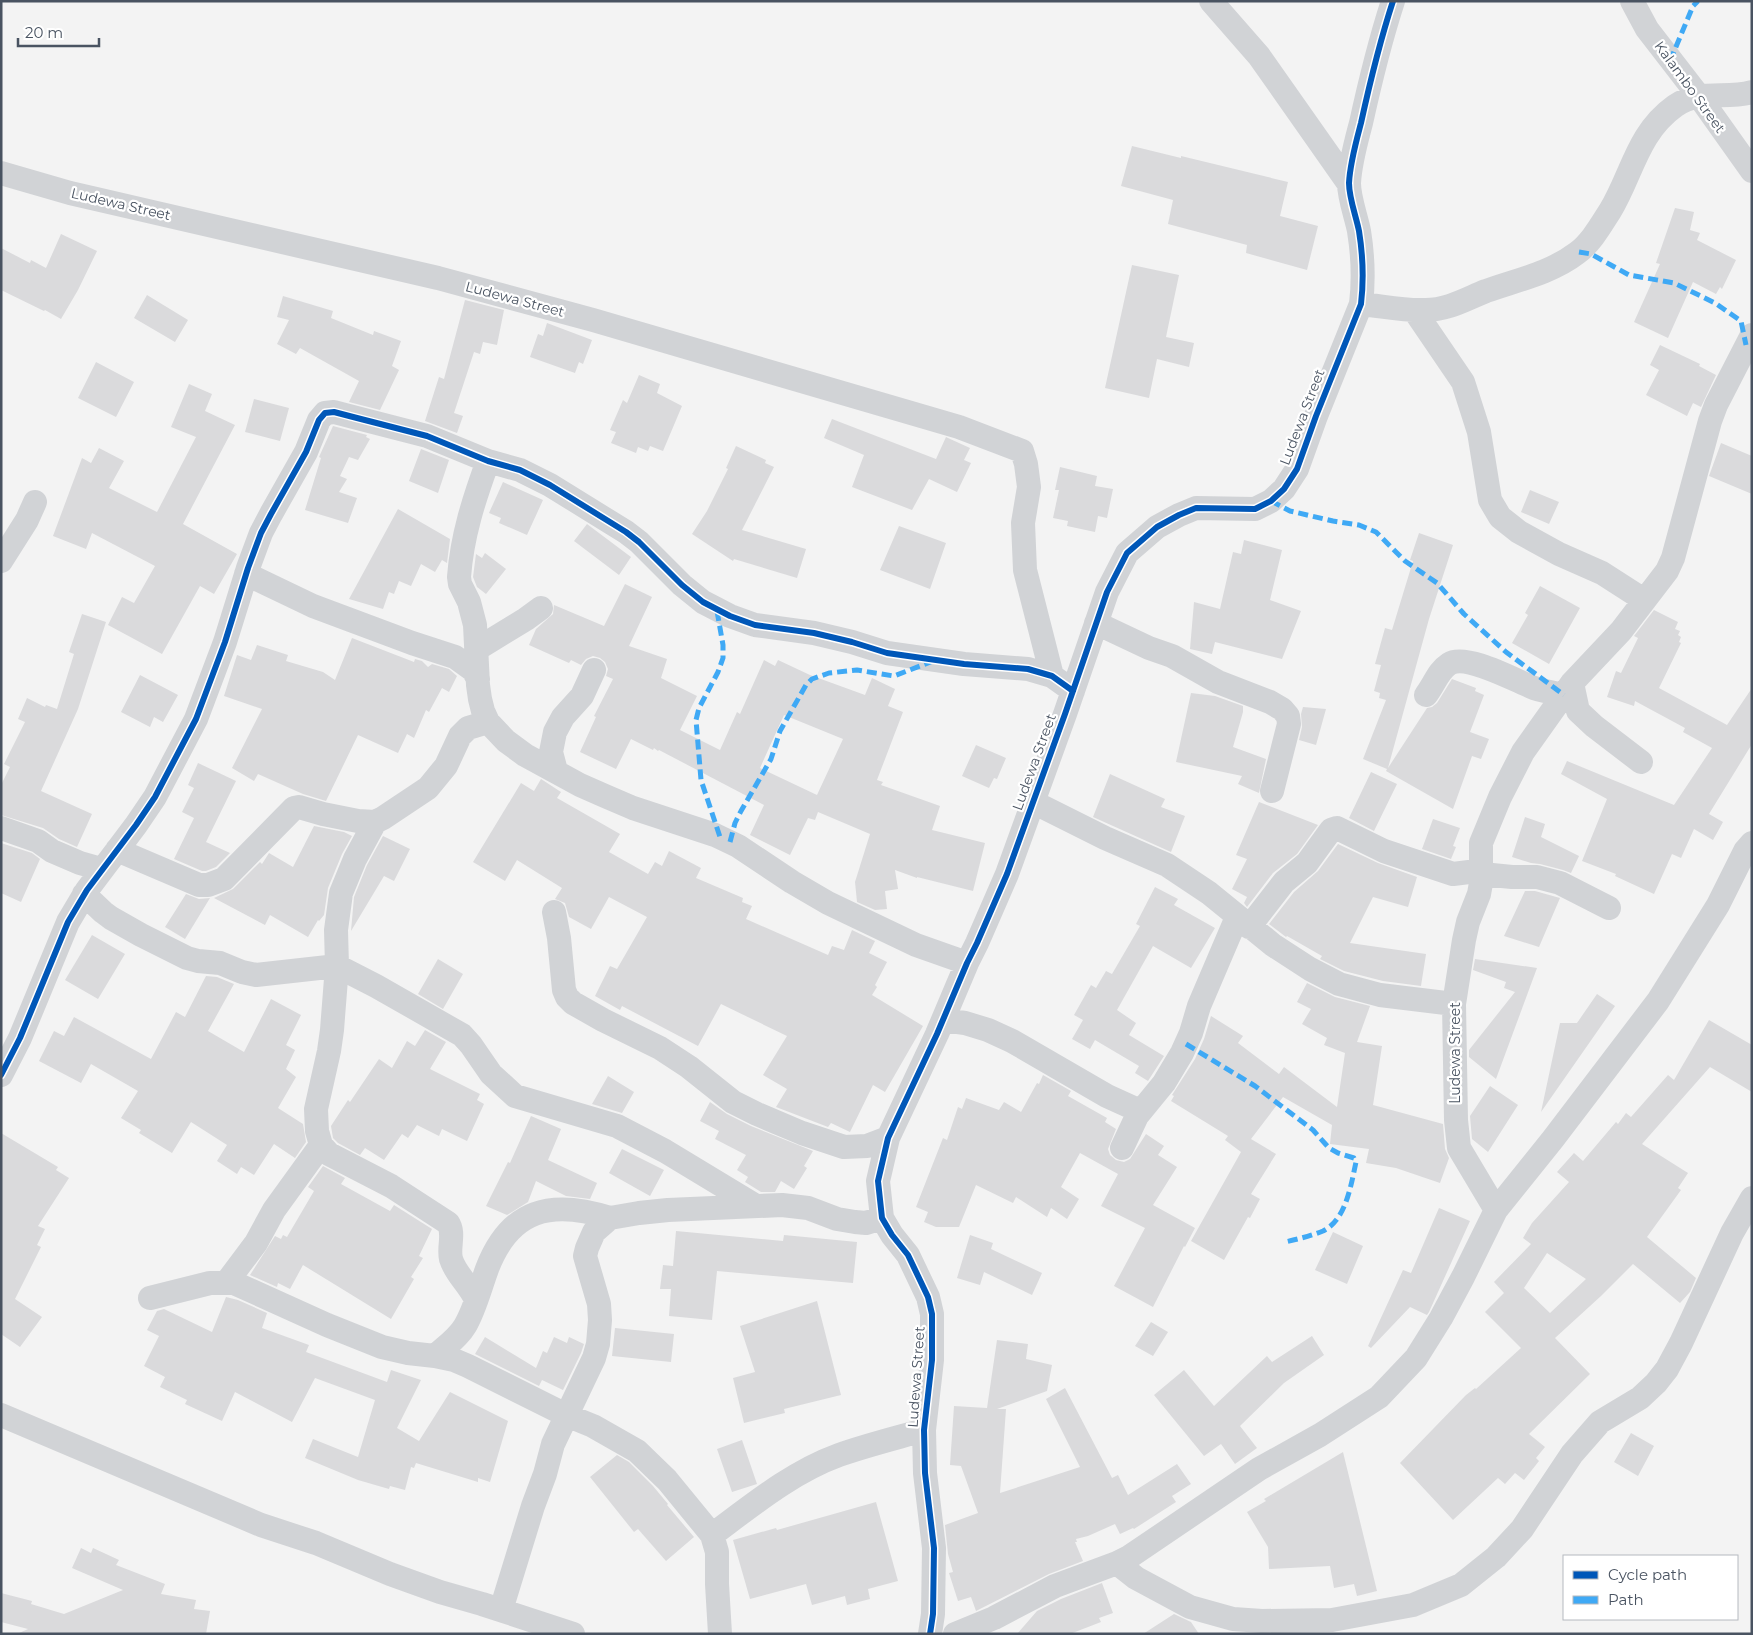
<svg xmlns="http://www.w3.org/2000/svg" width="1753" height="1635" font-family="Montserrat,sans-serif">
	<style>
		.building { fill: #dadadc; fill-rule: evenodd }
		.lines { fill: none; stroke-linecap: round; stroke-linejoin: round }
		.minor { stroke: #d1d3d6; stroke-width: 24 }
		.quiet { stroke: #3fa9f5; stroke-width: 5; stroke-dasharray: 10 5; stroke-linecap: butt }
		.cycleway-casing { stroke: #fff; stroke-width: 9 }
		.cycleway { stroke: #0057b8; stroke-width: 6 }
		.labels { text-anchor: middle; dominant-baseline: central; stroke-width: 4.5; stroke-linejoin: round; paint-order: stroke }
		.street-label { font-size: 14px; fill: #495361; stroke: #fff }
	</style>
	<rect width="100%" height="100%" fill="#f3f3f3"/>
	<!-- building -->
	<path class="building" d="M1132 146 1181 158V156L1288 182 1280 216 1318 226 1307 270 1246 253 1247 245 1168 224 1173 200 1121 186Z
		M1675 208 1694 212 1690 230 1700 233 1697 240 1736 260 1722 289 1720 287 1716 294 1693 282 1668 338 1634 322 1660 264 1656 263Z
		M61 234 97 251 78 290 61 319 45 310 44 311 1 290V248L30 263 31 260 46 268Z
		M1132 265 1179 275 1166 337 1194 343 1189 367 1157 359 1149 398 1105 388Z
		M147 295 188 320 175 342 134 318Z
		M283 296 333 311 331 318 373 335 374 331 401 341 392 366 399 370 380 410 349 402 359 381 300 348 296 354 277 344 289 320 277 317Z
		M465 300 504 310 497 345 483 342 480 354 474 352 454 413 463 416 457 433 425 421 439 377 444 379Z
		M547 323 592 340 583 364 579 362 575 373 530 357 538 334 543 336Z
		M1660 345 1700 364 1699 366 1716 375 1701 407 1693 403 1687 416 1646 395 1659 370 1650 365Z
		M96 362 134 382 116 417 78 398Z
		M639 375 660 384 657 393 682 406 663 451 650 446 648 451 638 447 636 453 611 443 616 432 610 430 623 400 627 403Z
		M189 384 212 394 205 411 235 425 183 524 237 554 214 594 200 586 162 654 108 625 122 597 134 603 155 566 92 533 86 549 53 536 82 458 91 463 99 448 124 461 109 488 157 512 196 437 171 427Z
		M254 399 289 408 280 441 245 432Z
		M832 419 936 459 946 437 948 438 970 448 964 460 971 463 957 492 929 479 912 510 852 487 864 455 824 438Z
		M333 426 367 435 366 437 370 439 358 460 349 457 340 476 347 479 339 492 357 498 348 523 305 510 321 458 319 457Z
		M1721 443 1752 456V494L1709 476Z
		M736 446 766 460 765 463 774 467 742 530 806 549 797 578 734 559 733 561 692 534 707 511 728 469 726 468Z
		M421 449 449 460 438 493 409 481Z
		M1060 467 1097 476 1095 486 1113 489 1107 518 1098 516 1095 532 1067 526 1068 521 1053 518 1059 490H1055Z
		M503 482 543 500 527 535 499 523 501 518 489 513Z
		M1530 490 1559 502 1549 524 1521 512Z
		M398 509 450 539 447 563 442 560 435 572 421 564 411 586 399 581 394 594 389 592 383 609 349 599Z
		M587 524 631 557 619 575 574 541Z
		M899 526 946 543 930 589 880 570Z
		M1419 533 1453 545 1429 619 1388 768 1427 708 1432 707 1437 703 1452 679 1476 688 1475 691 1484 695 1470 732 1489 739 1481 759 1472 756 1453 809 1386 771 1387 769 1363 759 1386 700 1379 698 1380 693 1374 691 1381 665 1375 664 1385 628 1392 630 1413 561 1410 560Z
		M1244 540 1282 550 1270 600 1301 611 1282 659 1215 642 1212 654 1190 649 1194 602 1220 609 1233 552 1241 554Z
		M485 553 506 569 486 594 477 587 473 577 476 554 482 558Z
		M625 584 652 597 629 646 667 659 661 678 697 696 680 730 720 750 737 712 740 714 764 660 775 666 778 660 810 675 865 695 872 678 895 689 888 706 903 712 877 780 883 782 881 785 940 806 932 830 985 843 973 891 917 877V878L895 870 898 889 885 891 887 909 875 910 857 902 855 882 870 834 818 812 815 820 808 818 790 855 750 835 764 805 659 750 658 751 654 748 653 750 631 739 616 769 580 752 596 717 594 716 613 679 606 676 608 669 605 662 600 658 593 656 586 659 581 665 571 660 569 663 529 645 536 629 553 614 554 605 604 626ZM784 715 843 739 817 795 760 768Z
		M1540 586 1580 608 1549 664 1512 643 1528 615 1525 613Z
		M1654 610 1678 622 1675 629 1680 631 1678 635 1681 637 1679 642 1681 643 1659 688 1727 725 1752 688V744L1709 814 1723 822 1713 840 1694 829 1681 858 1672 854 1654 894 1615 876 1616 874 1582 861 1607 799 1561 774 1567 761 1674 805 1712 748 1683 732 1685 728 1635 701 1634 706 1607 697 1616 671 1621 673 1638 638 1634 636Z
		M82 614 106 622 78 709 41 791 92 814 77 847 59 839 43 828 1 815V785L10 767 4 764 25 722 18 719 27 698 45 707 46 705 57 709 74 654 69 652Z
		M352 638 414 662 415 659 422 661 428 667 432 664 449 669 457 676 449 692 442 688 429 712 426 710 414 738 407 734 398 753 358 735 326 801 303 794 258 774 254 781 232 768 262 709 224 696 237 655 251 660 257 645 288 655 286 661 323 672 335 680Z
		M140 675 178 695 163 722 154 717 150 727 121 712Z
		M1191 693 1215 696 1243 706V712L1233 747 1266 759 1259 793 1238 784 1242 776 1176 762Z
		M1303 707 1326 709 1316 745 1299 740 1302 727 1301 714Z
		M976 745 1006 758 997 779 994 778 989 788 962 776Z
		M198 763 236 781 206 842 230 853 216 867 206 871H202L174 859 194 818 182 812 194 788 188 785Z
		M1371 772 1397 784 1374 831 1349 818Z
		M1110 774 1165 799 1161 807 1185 816 1171 852 1093 817Z
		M541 779 561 792 557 798 620 834 609 852 648 874 655 862 662 866 669 851 701 868 696 878 743 898 742 902 752 906 746 919 828 955 832 946 844 950 852 930 875 941 869 953 887 962 875 985 877 987 872 995 923 1026 885 1092 873 1085 850 1132 831 1123 828 1127 776 1107 787 1089 763 1075 787 1036 721 1004 698 1046 622 1006 620 1010 595 996 610 966 617 969 647 917 609 897 591 929 569 917 565 903 555 899 562 888 517 860 505 881 473 862 521 783 534 791Z
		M1259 802 1318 825 1297 854 1273 873 1247 907 1244 903 1247 897 1232 889 1247 859 1236 855Z
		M1525 817 1545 824 1541 837 1579 856 1571 873 1563 870 1540 864 1531 863 1512 857Z
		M1433 819 1460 828 1453 846 1456 847 1451 859 1422 849Z
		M314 826 344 832 352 836 342 854 328 888 324 915 319 921 318 920 308 937 270 915 265 925 214 898 233 889 260 862 262 864 269 853 293 867Z
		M383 836 410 849 394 881 384 876 351 931 354 897 367 865Z
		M1 843 32 853 40 859 21 902 1 893Z
		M1338 844 1378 863 1417 877 1408 907 1373 897 1350 943 1426 954 1421 986 1383 981 1344 971 1320 959 1322 956 1287 936 1286 937 1269 924 1294 892 1318 871Z
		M1155 887 1178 899 1174 905 1215 928 1191 968 1153 946 1117 1010 1136 1023 1129 1035 1164 1056 1148 1081 1135 1073 1139 1066 1095 1040 1090 1049 1072 1039 1083 1020 1074 1015 1091 985 1096 988 1106 971 1112 974 1140 926 1136 924Z
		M1525 891H1535L1560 898 1539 947 1504 936Z
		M186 894 199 899 210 898 185 939 165 927Z
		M92 935 125 954 98 999 65 980Z
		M438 959 463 974 443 1009 418 994Z
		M1475 959 1537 968 1496 1079 1469 1057V1050L1515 992 1504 988 1506 982 1473 970Z
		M206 976 217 977 234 984 208 1031 244 1052 271 999 301 1015 286 1045 295 1050 286 1069 296 1077 278 1108 303 1124 306 1142 295 1158 274 1144 254 1175 241 1167 237 1174 217 1161 227 1145 191 1122 172 1153 139 1133 141 1130 121 1118 138 1091 91 1064 81 1083 39 1061 54 1031 64 1036 74 1017 151 1059 176 1012 185 1017Z
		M1307 983 1335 997 1370 1006 1357 1042 1382 1046 1373 1105 1443 1124 1445 1149 1449 1158 1440 1183 1396 1168 1366 1163 1369 1149 1330 1144 1332 1125 1283 1097 1251 1139 1276 1154 1251 1194 1260 1199 1250 1218 1248 1217 1224 1260 1191 1241 1241 1152 1225 1140 1228 1136 1171 1101 1174 1096 1172 1095 1195 1059 1204 1039 1211 1016 1243 1036 1238 1043 1279 1074 1284 1067 1337 1107 1345 1053 1324 1045 1327 1038 1302 1024 1311 1009 1297 1002Z
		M1597 994 1615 1006 1541 1112 1560 1023H1577Z
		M1709 1020 1752 1045V1092L1710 1067 1642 1144 1688 1173 1678 1188 1681 1190 1647 1237 1696 1278 1690 1292 1680 1303 1633 1264 1601 1296 1555 1338 1590 1374 1529 1434 1545 1447 1536 1458 1539 1461 1524 1480 1515 1473 1505 1484 1498 1478 1453 1520 1400 1463 1466 1395 1475 1388 1476 1389 1521 1348 1485 1312 1504 1293 1494 1282 1531 1244 1523 1238 1532 1223 1569 1182 1557 1172 1574 1153 1583 1161 1616 1122 1618 1124 1626 1113 1631 1117 1668 1075 1674 1080ZM1547 1253 1586 1279 1550 1313 1524 1288Z
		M425 1030 446 1042 430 1069 480 1094 477 1100 484 1104 467 1141 442 1129 439 1136 417 1125 408 1138 402 1134 384 1160 365 1148 360 1155 338 1143 333 1138 331 1126 348 1100 350 1102 379 1059 392 1068 407 1041 415 1046Z
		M1043 1075 1071 1091 1068 1096 1107 1118 1105 1122 1116 1129 1108 1149 1110 1155 1116 1160 1124 1162 1130 1159 1146 1134 1164 1146 1158 1155 1177 1167 1153 1205 1195 1228 1185 1247 1184 1246 1153 1307 1114 1286 1145 1228 1101 1206 1118 1174 1080 1153 1061 1187 1079 1199 1067 1219 1051 1208 1047 1217 1016 1197 1013 1203 976 1185 959 1227H936L924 1222 928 1212 916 1207 943 1138 947 1140 958 1107 962 1109 966 1098 999 1110 1004 1102 1021 1112 1037 1083 1039 1084Z
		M608 1076 634 1092 622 1113 592 1104Z
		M1490 1086 1518 1105 1488 1152 1472 1139 1470 1116Z
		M710 1102 727 1114 751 1126 813 1151 804 1166 807 1168 794 1189 781 1181 775 1192H761L745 1182 748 1177 737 1170 746 1155 715 1139 719 1131 700 1121Z
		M531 1116 561 1129 548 1160 597 1183 590 1199 566 1196 536 1181 528 1202 507 1215 486 1206 508 1162 510 1163Z
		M1 1133 58 1167 56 1170 69 1178 38 1226 45 1229 37 1245 41 1247 15 1299 42 1317 20 1347 1 1334Z
		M622 1149 664 1170 650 1196 609 1173Z
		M323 1166 345 1178 341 1184 390 1211 394 1205 432 1229 419 1256 423 1258 411 1277 414 1279 391 1319 303 1265 290 1289 278 1283 277 1287 250 1275 275 1236 281 1239 283 1235 287 1237 314 1191 308 1187Z
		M1439 1208 1470 1221 1429 1312 1427 1315 1410 1307 1371 1348 1368 1346 1403 1270 1411 1273Z
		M676 1231 783 1241 784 1235 857 1242 853 1283 717 1271 712 1320 669 1316 671 1289H660L663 1265 673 1266Z
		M1333 1232 1363 1246 1347 1284 1315 1270Z
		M970 1235 993 1243 991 1249 1042 1273 1032 1295 984 1272 980 1285 957 1278Z
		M226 1297 238 1300 267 1313 262 1328 309 1345 306 1352 387 1382 391 1370 421 1380 397 1428 419 1441 450 1392 508 1421 490 1482 478 1478V1482L416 1463 414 1468 411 1467 405 1490 390 1486 389 1489 358 1480 305 1458 313 1439 358 1457 375 1400 315 1378 292 1422 235 1392 222 1421 185 1404 187 1400 160 1387 165 1377 144 1366 159 1336 147 1330 157 1311 164 1309 212 1332Z
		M817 1301 841 1395 784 1409 785 1413 744 1423 733 1378 755 1372 740 1326Z
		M1151 1322 1168 1332 1153 1356 1135 1346Z
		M615 1328 674 1334 671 1362 612 1356Z
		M1312 1336 1324 1355 1284 1383 1240 1426 1257 1448 1235 1464 1221 1444 1204 1456 1154 1395 1184 1370 1214 1406 1267 1356 1272 1362Z
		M485 1337 536 1368 543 1351 547 1353 554 1337 567 1343 569 1337 584 1344 581 1353 563 1390 542 1380 539 1386 475 1354Z
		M997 1340 1028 1344 1026 1359 1052 1365 1047 1391 997 1409H1006L1000 1493 1080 1467 1046 1399 1065 1388 1112 1478 1118 1475 1128 1495 1177 1464 1191 1484 1172 1496 1176 1502 1134 1529 1133 1528 1120 1534 1115 1524 1088 1536 1076 1539 1077 1542H1075L1083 1561 1049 1574 976 1611 971 1597 958 1601 949 1573 953 1572 948 1554 945 1525 978 1513 961 1466 950 1465 954 1406 987 1408Z
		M1631 1433 1654 1446 1638 1476 1614 1462Z
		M742 1440 757 1484 732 1492 717 1449Z
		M1343 1452 1377 1591 1357 1596 1354 1584 1334 1588 1330 1566 1269 1569 1268 1547 1247 1512 1266 1501 1264 1499Z
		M617 1455 629 1462 653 1486 668 1504 667 1505 694 1537 666 1561 638 1529 634 1532 590 1477Z
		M876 1502 898 1581 868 1589 870 1599 847 1605 845 1596 812 1605 806 1584 750 1599 733 1540 776 1528 777 1530Z
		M81 1548 91 1553 93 1548 119 1560 116 1565 165 1584 161 1594 196 1600 194 1609 210 1611 206 1634H17L28 1629 1 1622V1593L32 1601 31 1604 64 1614 123 1590 72 1568Z
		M1102 1583 1113 1613 1099 1618 1101 1622 1070 1634H1017L1037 1611 1061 1599Z
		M1174 1614 1191 1622 1199 1634H1143Z"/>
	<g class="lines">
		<!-- minor -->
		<path class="minor" d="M1211 1 1259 56 1349 184
			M1632 1 1647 29 1698 95 1752 171
			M1 173 70 193 438 278 593 320 959 427 1022 451 1026 464 1029 487 1023 523 1025 570 1052 676
			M1361 304C1382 306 1404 311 1425 310 1448 310 1466 299 1486 291 1517 280 1551 273 1577 253 1591 243 1601 225 1610 211 1632 175 1637 133 1675 106 1701 88 1725 100 1752 92
			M1414 310 1463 382 1479 432 1490 500 1500 517 1519 532 1559 554 1602 573 1644 600
			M488 461C474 499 462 536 459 577L460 584 469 602 475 625 478 685 480 699 483 711 488 722 506 741 525 755 580 785 605 796 633 808 715 835 738 846 792 882 828 903 916 945 967 963
			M1 561 27 520 35 502
			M246 574 313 606 412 643 455 657 473 670 478 679
			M1096 623 1149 648 1172 656 1218 682 1270 702 1282 709 1288 716 1289 724 1272 791
			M477 649 526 619 541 608
			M1572 683 1578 711 1594 726 1641 762
			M1426 695C1434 685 1438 671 1449 664 1466 653 1516 681 1534 688 1543 691 1554 693 1564 695
			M556 771 551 752 555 732 563 717 582 696 594 670
			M1033 802 1105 838 1167 865 1209 893 1273 945 1310 969 1339 984 1380 995 1454 1004
			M375 822 355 859 341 893 336 930 337 966 332 1030 329 1051 316 1109 317 1131 321 1145 329 1154 391 1186 448 1223C455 1233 448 1247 451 1259 456 1275 469 1284 476 1300
			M1 828 38 841 52 851 80 863 101 869
			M117 850 199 885H208L224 879 294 808 299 807 323 814 358 821 375 822 383 818 428 788 446 766 460 736 468 728 488 722
			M84 894 103 912 111 918 141 935 187 958 198 961 220 963 242 972 256 975 337 966 376 986 462 1035 471 1045 491 1074 515 1096 617 1126 665 1151 756 1206
			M554 912 559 938 564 990 567 997 573 1003 603 1020 660 1048 689 1067 733 1102 757 1114 802 1133 844 1147 867 1146 888 1138
			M1249 927 1284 882 1307 863 1331 830 1337 828 1384 851 1453 874 1477 871 1482 874 1512 877H1537L1560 883 1609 908
			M943 1020 965 1023 988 1030 1012 1041 1107 1096 1140 1111
			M1 1075 20 1038 68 922 87 890 136 825 155 797 196 719 225 642 248 568 261 533 271 514 306 452 319 420 325 413 334 412 357 418 427 436 488 461 520 470 550 485 626 532 639 542 682 585 703 602 730 616 755 625 814 633 852 642 887 653 964 664 1028 669 1052 676 1073 691
			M1122 1148 1137 1116 1164 1083 1182 1053 1191 1033 1199 1006 1237 917
			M1496 1210 1459 1148 1456 1120 1454 1004 1464 940 1468 922 1479 894 1481 883V843L1500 797 1523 752 1572 683 1621 631 1667 571 1673 558 1710 421 1716 405 1752 335
			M226 1283 256 1243 274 1210 321 1145
			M150 1298 210 1283H234L327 1325 382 1347 408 1353 435 1356 454 1360 468 1366 566 1415 593 1426 637 1451 667 1480 712 1535 717 1552V1584L720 1634
			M435 1356C445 1347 458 1338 465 1326 475 1309 480 1288 487 1269 510 1209 551 1199 610 1218
			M1 1415 261 1525 316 1543 390 1574 440 1592 482 1604 573 1634
			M712 1535C751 1506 792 1472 839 1455 867 1445 896 1438 924 1430
			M1117 1563 1136 1578 1190 1607 1233 1619 1262 1621 1332 1620 1413 1605 1461 1585 1496 1557 1522 1529 1572 1454 1600 1422 1640 1398 1656 1383 1667 1369 1681 1343 1732 1233 1752 1198
			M501 1610 533 1506 545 1474 553 1444 594 1358 598 1344 600 1320 599 1304 585 1256 587 1248 594 1232 610 1218 639 1213 668 1210 782 1205 808 1208 837 1219 855 1222 866 1223 882 1218
			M930 1634 933 1614 934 1548 925 1473 924 1430 932 1360V1314L928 1297 908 1255 892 1235 882 1218 878 1181 888 1138 937 1034 967 963 977 943 1007 874 1065 714 1107 592 1127 553 1157 527 1179 515 1196 508 1255 509 1271 501 1284 489 1297 469 1316 416 1361 304C1364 279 1363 256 1359 231 1356 216 1349 198 1349 183 1350 163 1356 142 1361 123 1370 82 1380 41 1393 1
			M955 1634 994 1618 1055 1586 1117 1563 1129 1557 1259 1469 1320 1435 1379 1397 1416 1358 1441 1318 1463 1277 1496 1210 1553 1139 1658 1001 1718 905 1745 851 1752 843"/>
		<!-- quiet -->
		<path class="quiet" d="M1670 61 1693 6 1698 1
			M1579 252 1591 254 1629 275 1674 283 1715 303 1741 321 1746 345
			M1271 501 1290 511 1333 521 1359 525 1376 532 1405 561 1437 583 1464 614 1506 652 1564 695
			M717 611 723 645V658L718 672 699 708 696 720 701 780 720 837
			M730 842 735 823 741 811 771 759 780 731 806 685 812 679 829 673 857 670 894 676 933 661
			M1186 1044 1255 1086 1313 1130 1329 1148 1338 1153 1354 1158 1356 1162C1351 1185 1346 1220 1323 1231 1311 1236 1298 1239 1285 1242"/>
		<!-- cycleway casing -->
		<g class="cycleway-casing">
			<path id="cycleway" d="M1 1075 20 1038 68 922 87 890 136 825 155 797 196 719 225 642 248 568 261 533 271 514 306 452 319 420 325 413 334 412 357 418 427 436 488 461 520 470 550 485 626 532 639 542 682 585 703 602 730 616 755 625 814 633 852 642 887 653 964 664 1028 669 1052 676 1073 691
				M930 1634 933 1614 934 1548 925 1473 924 1430 932 1360V1314L928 1297 908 1255 892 1235 882 1218 878 1181 888 1138 937 1034 967 963 977 943 1007 874 1065 714 1107 592 1127 553 1157 527 1179 515 1196 508 1255 509 1271 501 1284 489 1297 469 1316 416 1361 304C1364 279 1363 256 1359 231 1356 216 1349 198 1349 183 1350 163 1356 142 1361 123 1370 82 1380 41 1393 1"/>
		</g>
		<!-- cycleway -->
		<use href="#cycleway" class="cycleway"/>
	</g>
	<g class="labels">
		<!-- street labels -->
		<g class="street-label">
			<text transform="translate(1690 87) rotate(54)">Kalambo Street</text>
			<text transform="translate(121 204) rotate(13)">Ludewa Street</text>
			<text transform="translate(515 299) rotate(15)">Ludewa Street</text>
			<text transform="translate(1302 417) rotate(-69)">Ludewa Street</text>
			<text transform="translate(1034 762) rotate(-70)">Ludewa Street</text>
			<text transform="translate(1455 1053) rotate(-90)">Ludewa Street</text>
			<text transform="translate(916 1377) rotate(-86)">Ludewa Street</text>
		</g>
	</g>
	<!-- border -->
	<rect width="1753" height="1635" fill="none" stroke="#495361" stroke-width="5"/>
	<!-- legend -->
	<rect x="1563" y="1555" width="175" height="65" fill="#ffffff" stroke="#b6bac0"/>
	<rect x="1573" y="1571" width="25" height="8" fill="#0057b8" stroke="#b6bac0"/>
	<text x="1608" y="1580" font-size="15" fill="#495361">Cycle path</text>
	<rect x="1573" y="1596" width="25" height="8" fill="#3fa9f5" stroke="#b6bac0"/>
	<text x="1608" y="1605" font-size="15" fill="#495361">Path</text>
	<!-- scale -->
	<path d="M18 38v8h81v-8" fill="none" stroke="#495361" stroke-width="2.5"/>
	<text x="25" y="38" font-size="15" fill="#495361" stroke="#ffffff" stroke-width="4" paint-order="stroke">20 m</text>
</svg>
